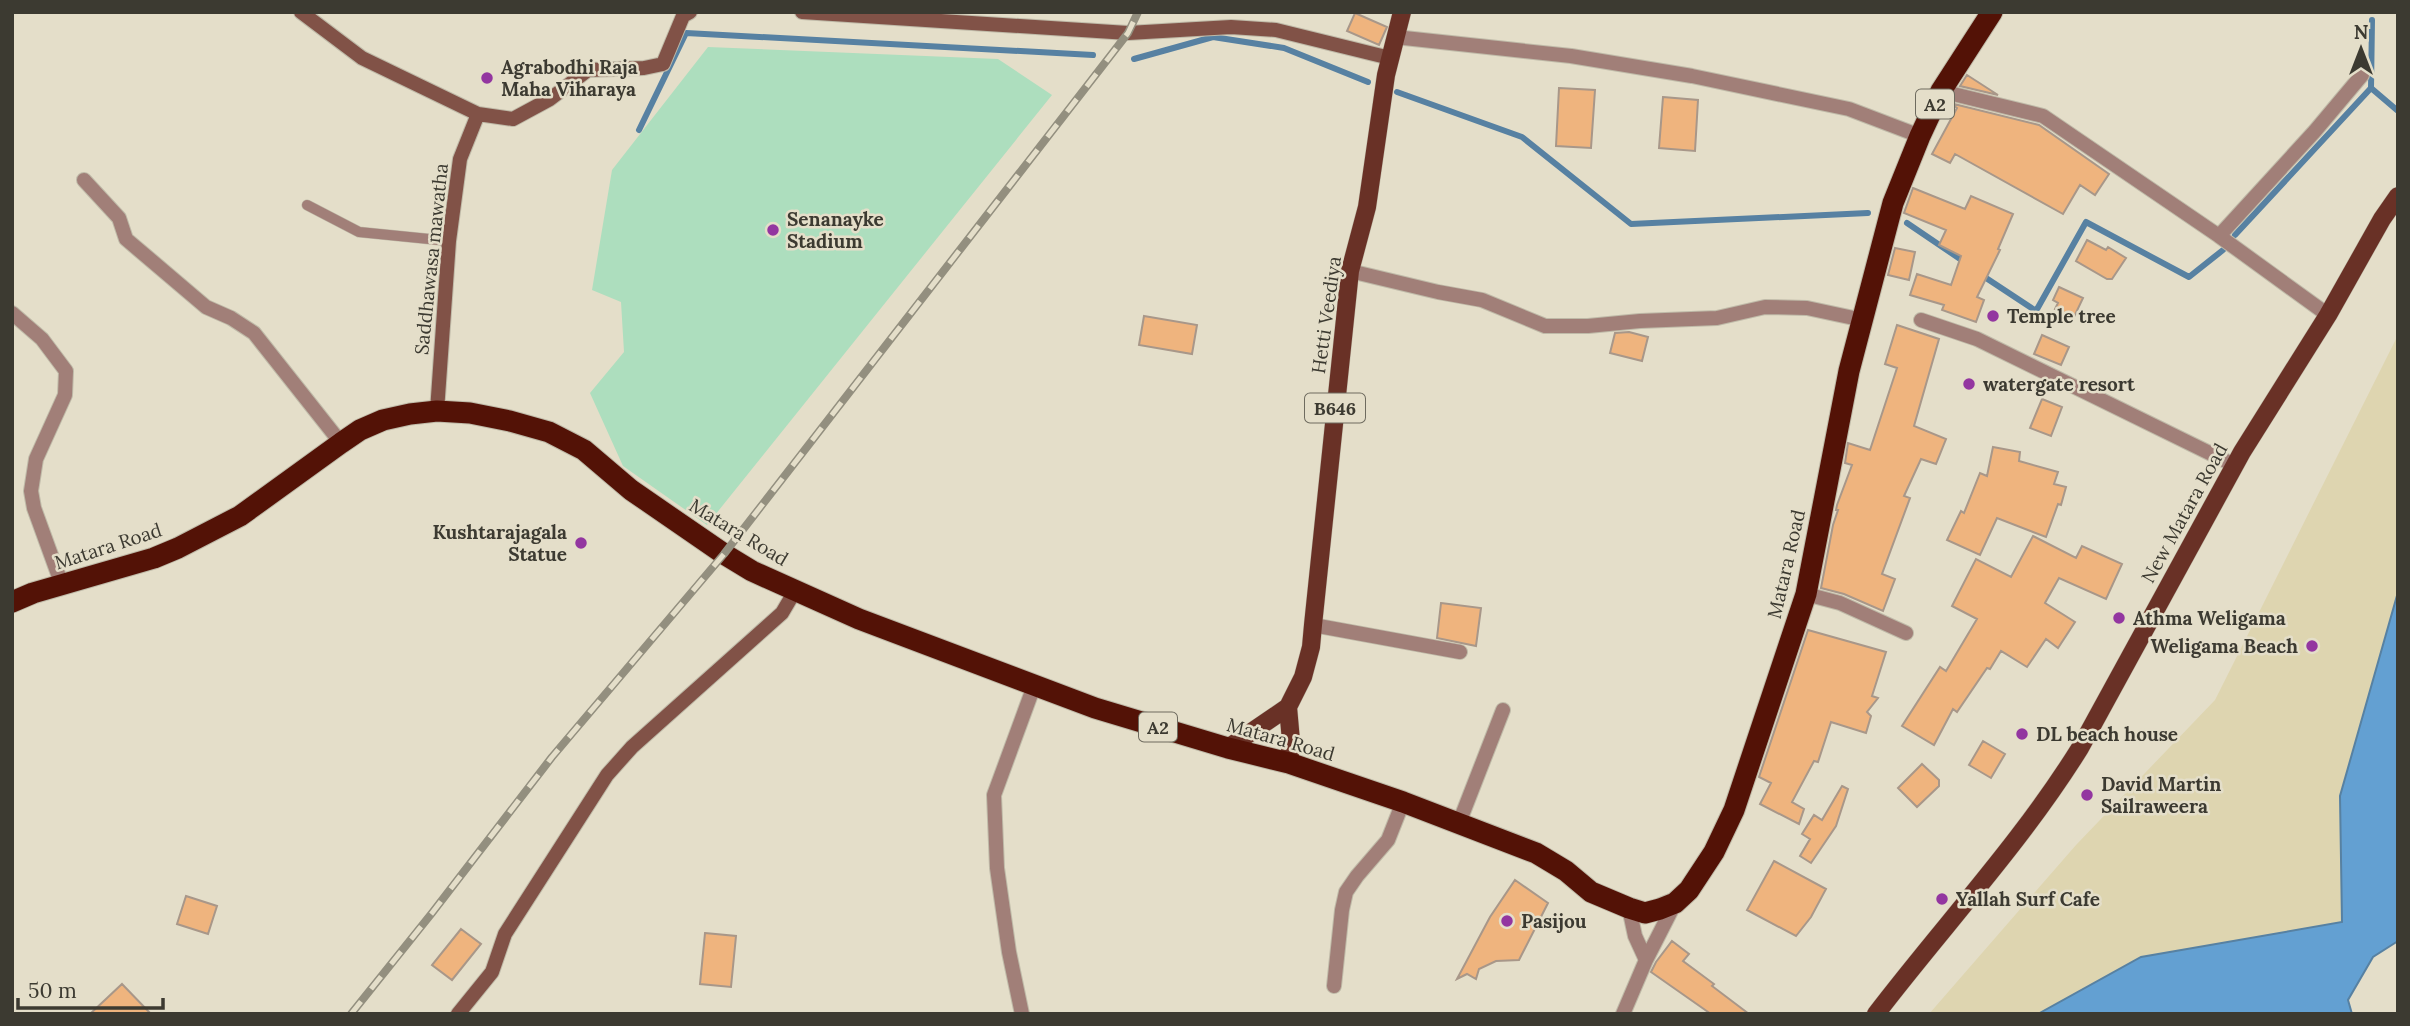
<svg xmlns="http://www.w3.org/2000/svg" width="2410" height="1026" font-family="Lora,serif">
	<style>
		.green { fill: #addebe }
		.sand { fill: #ded5b0 }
		.water { fill: #63a0d2; stroke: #5781a2; stroke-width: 2 }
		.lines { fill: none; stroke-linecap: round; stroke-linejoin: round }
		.stream { stroke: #5781a2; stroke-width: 6 }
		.building { fill: #efb47e; stroke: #a89789; stroke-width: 2 }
		.lane-casing { stroke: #bfbaa8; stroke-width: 11 }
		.street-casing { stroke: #bfbaa8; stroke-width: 16 }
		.secondary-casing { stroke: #bfbaa8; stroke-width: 16 }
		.primary-casing { stroke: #bfbaa8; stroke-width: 19 }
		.highway-casing { stroke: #bfbaa8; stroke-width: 23 }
		.lane { stroke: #a17f78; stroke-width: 10 }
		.street { stroke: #a17f78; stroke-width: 14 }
		.secondary { stroke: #815247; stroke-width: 14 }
		.primary { stroke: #693126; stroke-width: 18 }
		.highway { stroke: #531206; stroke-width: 21 }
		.rail-casing { stroke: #938f7f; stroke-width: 8 }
		.rail { stroke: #e4dec9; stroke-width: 5; stroke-dasharray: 16; stroke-linecap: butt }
		.poi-dot { fill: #9336a0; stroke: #e4dec9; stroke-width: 2.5 }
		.labels { text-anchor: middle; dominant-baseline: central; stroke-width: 5; stroke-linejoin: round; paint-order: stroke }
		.shield { fill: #e4dec9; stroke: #6e6b5f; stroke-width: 2 }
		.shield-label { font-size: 18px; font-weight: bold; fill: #3c3a31 }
		.poi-label { font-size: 19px; font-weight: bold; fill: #3c3a31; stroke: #e4dec9; text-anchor: start }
		.street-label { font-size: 19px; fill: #3c3a31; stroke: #e4dec9 }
	</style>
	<rect width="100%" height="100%" fill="#e4dec9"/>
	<!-- green -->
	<path class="green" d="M708 47 998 59 1052 95 707 525 623 466 590 393 624 352 621 302 592 290 612 170Z"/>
	<!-- sand -->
	<path class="sand" d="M2398 335V592L2340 796 2342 922 2141 957 2038 1014H1929L2076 845 2215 700Z"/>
	<!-- water -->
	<path class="water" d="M2398 592V941L2373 957 2348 1000 2352 1014H2038L2141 957 2342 922 2340 796Z"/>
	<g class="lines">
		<!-- stream -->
		<path class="stream" d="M1134 59 1213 37 1284 48 1368 82
			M2371 88 2372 20
			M1397 92 1522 137 1631 224 1868 213
			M639 130 686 33 1093 55
			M1907 223 1966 263
			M2235 235 2371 88 2398 111
			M1980 274 2036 311 2086 222 2189 277 2223 250"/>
	</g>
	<!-- building -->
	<path class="building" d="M1355 13 1387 27 1379 45 1347 31Z
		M1967 75 1998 95 1960 86Z
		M1559 88 1595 90 1591 148 1556 146Z
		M1663 97 1698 100 1695 151 1659 148Z
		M1950 103 2039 125 2109 174 2095 195 2080 185 2063 214 1955 154 1950 163 1932 154 1957 108Z
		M1913 188 1965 209 1971 196 2013 214 1998 249 2000 250 1977 297 1984 300 1976 322 1942 310 1944 305 1910 295 1917 274 1951 285 1961 256 1939 245 1946 230 1904 213Z
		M2087 240 2106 250 2108 247 2126 258 2112 279H2107L2076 261Z
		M1895 248 1915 252 1909 280 1888 275Z
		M2059 287 2083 298 2074 317 2055 309 2058 303 2053 300Z
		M1144 316 1197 325 1192 354 1139 345Z
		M1897 325 1939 339 1914 426 1946 439 1936 464 1921 459 1904 496 1910 498 1882 574 1895 579 1883 611 1844 594 1821 588 1833 525 1838 510H1836L1837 505 1852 465 1845 463 1848 443 1870 450 1897 368 1885 364Z
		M1629 332 1648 337 1642 361 1610 353 1615 333Z
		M2042 335 2069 347 2061 365 2034 354Z
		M2042 399 2062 407 2051 436 2030 428Z
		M1993 447 2020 452 2019 461 2058 472 2054 484 2066 487 2061 505 2058 504 2046 537 1997 518 1980 555 1947 540 1961 511 1964 513 1980 473 1987 476Z
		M2033 536 2076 558 2082 546 2122 564 2106 599 2059 578 2045 603 2075 622 2058 648 2046 639 2027 667 2001 651 1990 669 1987 668 1957 712 1953 709 1934 745 1902 726 1940 667 1946 671 1977 619 1952 606 1976 559 2011 577Z
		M1441 603 1481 608 1476 646 1437 638Z
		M1808 630 1886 652 1872 696 1878 698 1867 712 1871 716 1866 733 1831 722 1818 762 1814 761 1792 802 1804 809 1799 824 1760 804 1771 783 1759 777Z
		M1983 741 2005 754 1991 778 1969 765Z
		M1922 764 1939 780V786L1917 807 1898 788Z
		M1842 786 1848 789 1836 826 1811 863 1800 856 1810 839 1802 834 1814 815 1822 820Z
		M1774 861 1826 889 1811 917 1796 936 1747 910Z
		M1515 880 1548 903 1519 960 1496 961 1479 969 1476 979 1467 974 1457 979 1490 917Z
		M186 896 217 906 208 934 177 924Z
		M461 929 481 944 452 980 432 965Z
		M705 933 736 936 731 987 700 984Z
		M1672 941 1689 954 1683 961 1714 984 1712 986 1749 1014H1711L1651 972 1656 962Z
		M122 984 151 1014H90Z"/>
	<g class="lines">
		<!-- lane casing -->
		<g class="lane-casing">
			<path id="lane" d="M307 205 359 232 449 241"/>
		</g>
		<!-- street casing -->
		<g class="street-casing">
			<path id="street" d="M1395 37 1571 56 1692 76 1849 109 1920 136
				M1941 91 2043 116 2219 236 2328 315
				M84 180 119 218 126 239 206 307 231 318 254 333 341 443
				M2219 236 2315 131 2362 75
				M1350 271 1438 292 1482 300 1545 326H1588L1640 321 1717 318 1765 307 1807 308 1863 320
				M12 313 42 339 66 371 65 395 36 459 31 491 34 508 62 585
				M1921 320 1977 339 2234 465
				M1806 594 1840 603 1906 633
				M1313 625 1460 652
				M1459 823 1503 710
				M1629 908 1635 936 1646 960
				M1334 986 1342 910 1346 892 1357 876 1388 840 1403 802
				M1022 1014 1009 952 997 868 994 795 1034 686
				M1623 1014 1646 960 1675 903"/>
		</g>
		<!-- secondary casing -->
		<g class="secondary-casing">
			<path id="secondary" d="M301 12 362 58 478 114 513 119 550 99 588 70 644 68 663 64 683 16 690 12
				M802 12 1128 33 1231 27 1276 30 1390 58
				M437 411 449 241 460 159 478 114
				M458 1014 492 972 505 934 607 775 632 747 782 613 795 591"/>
		</g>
		<!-- primary casing -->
		<g class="primary-casing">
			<path id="primary" d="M1288 707 1291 741 1289 763
				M1228 748 1288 707 1303 677 1311 647 1313 625 1350 271 1367 207 1386 75 1402 12
				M1876 1014C1944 925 2021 843 2080 748L2242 452 2328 315 2382 219 2398 196"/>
		</g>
		<!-- highway casing -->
		<g class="highway-casing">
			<path id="highway" d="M12 602 33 593 154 558 178 548 240 516 341 443 360 430 383 420 410 414 437 411 470 413 510 421 549 432 584 450 631 490 724 554 752 571 859 619 1095 708 1228 748 1289 763 1403 802 1536 853 1566 871 1591 892 1629 908 1645 913 1660 909 1675 903 1689 890 1714 852 1734 810 1806 594 1849 371 1893 203 1920 136 1941 91 1992 12"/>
		</g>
		<!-- lane -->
		<use href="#lane" class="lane"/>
		<!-- street -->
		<use href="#street" class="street"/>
		<!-- secondary -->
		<use href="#secondary" class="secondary"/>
		<!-- primary -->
		<use href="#primary" class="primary"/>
		<!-- highway -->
		<use href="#highway" class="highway"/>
		<!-- rail casing -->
		<g class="rail-casing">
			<path id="rail" d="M351 1014 432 913 552 757 724 554 1128 33 1138 12"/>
		</g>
		<!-- rail -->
		<use href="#rail" class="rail"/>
	</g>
	<!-- markers -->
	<g class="poi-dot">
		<circle cx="487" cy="78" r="7"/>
		<circle cx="773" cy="230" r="7"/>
		<circle cx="1993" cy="316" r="7"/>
		<circle cx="1969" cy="384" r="7"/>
		<circle cx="581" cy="543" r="7"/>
		<circle cx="2119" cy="618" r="7"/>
		<circle cx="2312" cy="646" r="7"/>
		<circle cx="2022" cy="734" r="7"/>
		<circle cx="2087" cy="795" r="7"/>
		<circle cx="1942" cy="899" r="7"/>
		<circle cx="1507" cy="921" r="7"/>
	</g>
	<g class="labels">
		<!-- shield labels -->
		<g class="shield">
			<rect x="1916" y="89.5" width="38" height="29" rx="5"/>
			<rect x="1305" y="393.5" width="60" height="29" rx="5"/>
			<rect x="1139" y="712.5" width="38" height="29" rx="5"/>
		</g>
		<g class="shield-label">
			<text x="1935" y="104">A2</text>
			<text x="1335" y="408">B646</text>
			<text x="1158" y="727">A2</text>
		</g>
		<!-- poi labels -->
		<g class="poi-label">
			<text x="501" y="67">Agrabodhi Raja<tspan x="501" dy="22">Maha Viharaya</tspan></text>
			<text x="787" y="219">Senanayke<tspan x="787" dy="22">Stadium</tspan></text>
			<text x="2007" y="316">Temple tree</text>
			<text x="1983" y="384">watergate resort</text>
			<text x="567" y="532" text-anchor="end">Kushtarajagala<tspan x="567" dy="22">Statue</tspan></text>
			<text x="2133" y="618">Athma Weligama</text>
			<text x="2298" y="646" text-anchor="end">Weligama Beach</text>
			<text x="2036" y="734">DL beach house</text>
			<text x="2101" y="784">David Martin<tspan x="2101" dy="22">Sailraweera</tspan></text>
			<text x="1956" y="899">Yallah Surf Cafe</text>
			<text x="1521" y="921">Pasijou</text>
		</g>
		<!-- street labels -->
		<g class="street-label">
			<text transform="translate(431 259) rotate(-84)">Saddhawasa mawatha</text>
			<text transform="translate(1326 315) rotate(-82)">Hetti Veediya</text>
			<text transform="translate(2184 513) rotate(-61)">New Matara Road</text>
			<text transform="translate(739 532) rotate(31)">Matara Road</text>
			<text transform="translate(108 546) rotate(-18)">Matara Road</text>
			<text transform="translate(1786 564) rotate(-77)">Matara Road</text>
			<text transform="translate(1281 739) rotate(16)">Matara Road</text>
		</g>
	</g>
	<!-- border -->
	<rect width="2410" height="1026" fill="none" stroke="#3c3a31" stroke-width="28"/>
	<!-- north arrow -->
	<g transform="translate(2361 49)" stroke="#e4dec9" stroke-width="5" paint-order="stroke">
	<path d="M0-5L12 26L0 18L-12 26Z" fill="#3c3a31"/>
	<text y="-10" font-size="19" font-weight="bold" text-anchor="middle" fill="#3c3a31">N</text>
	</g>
	<!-- scale -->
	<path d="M18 998v10h145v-10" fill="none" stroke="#3c3a31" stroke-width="3.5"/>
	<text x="28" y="998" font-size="21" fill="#3c3a31" stroke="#e4dec9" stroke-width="5" paint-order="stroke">50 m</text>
</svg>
